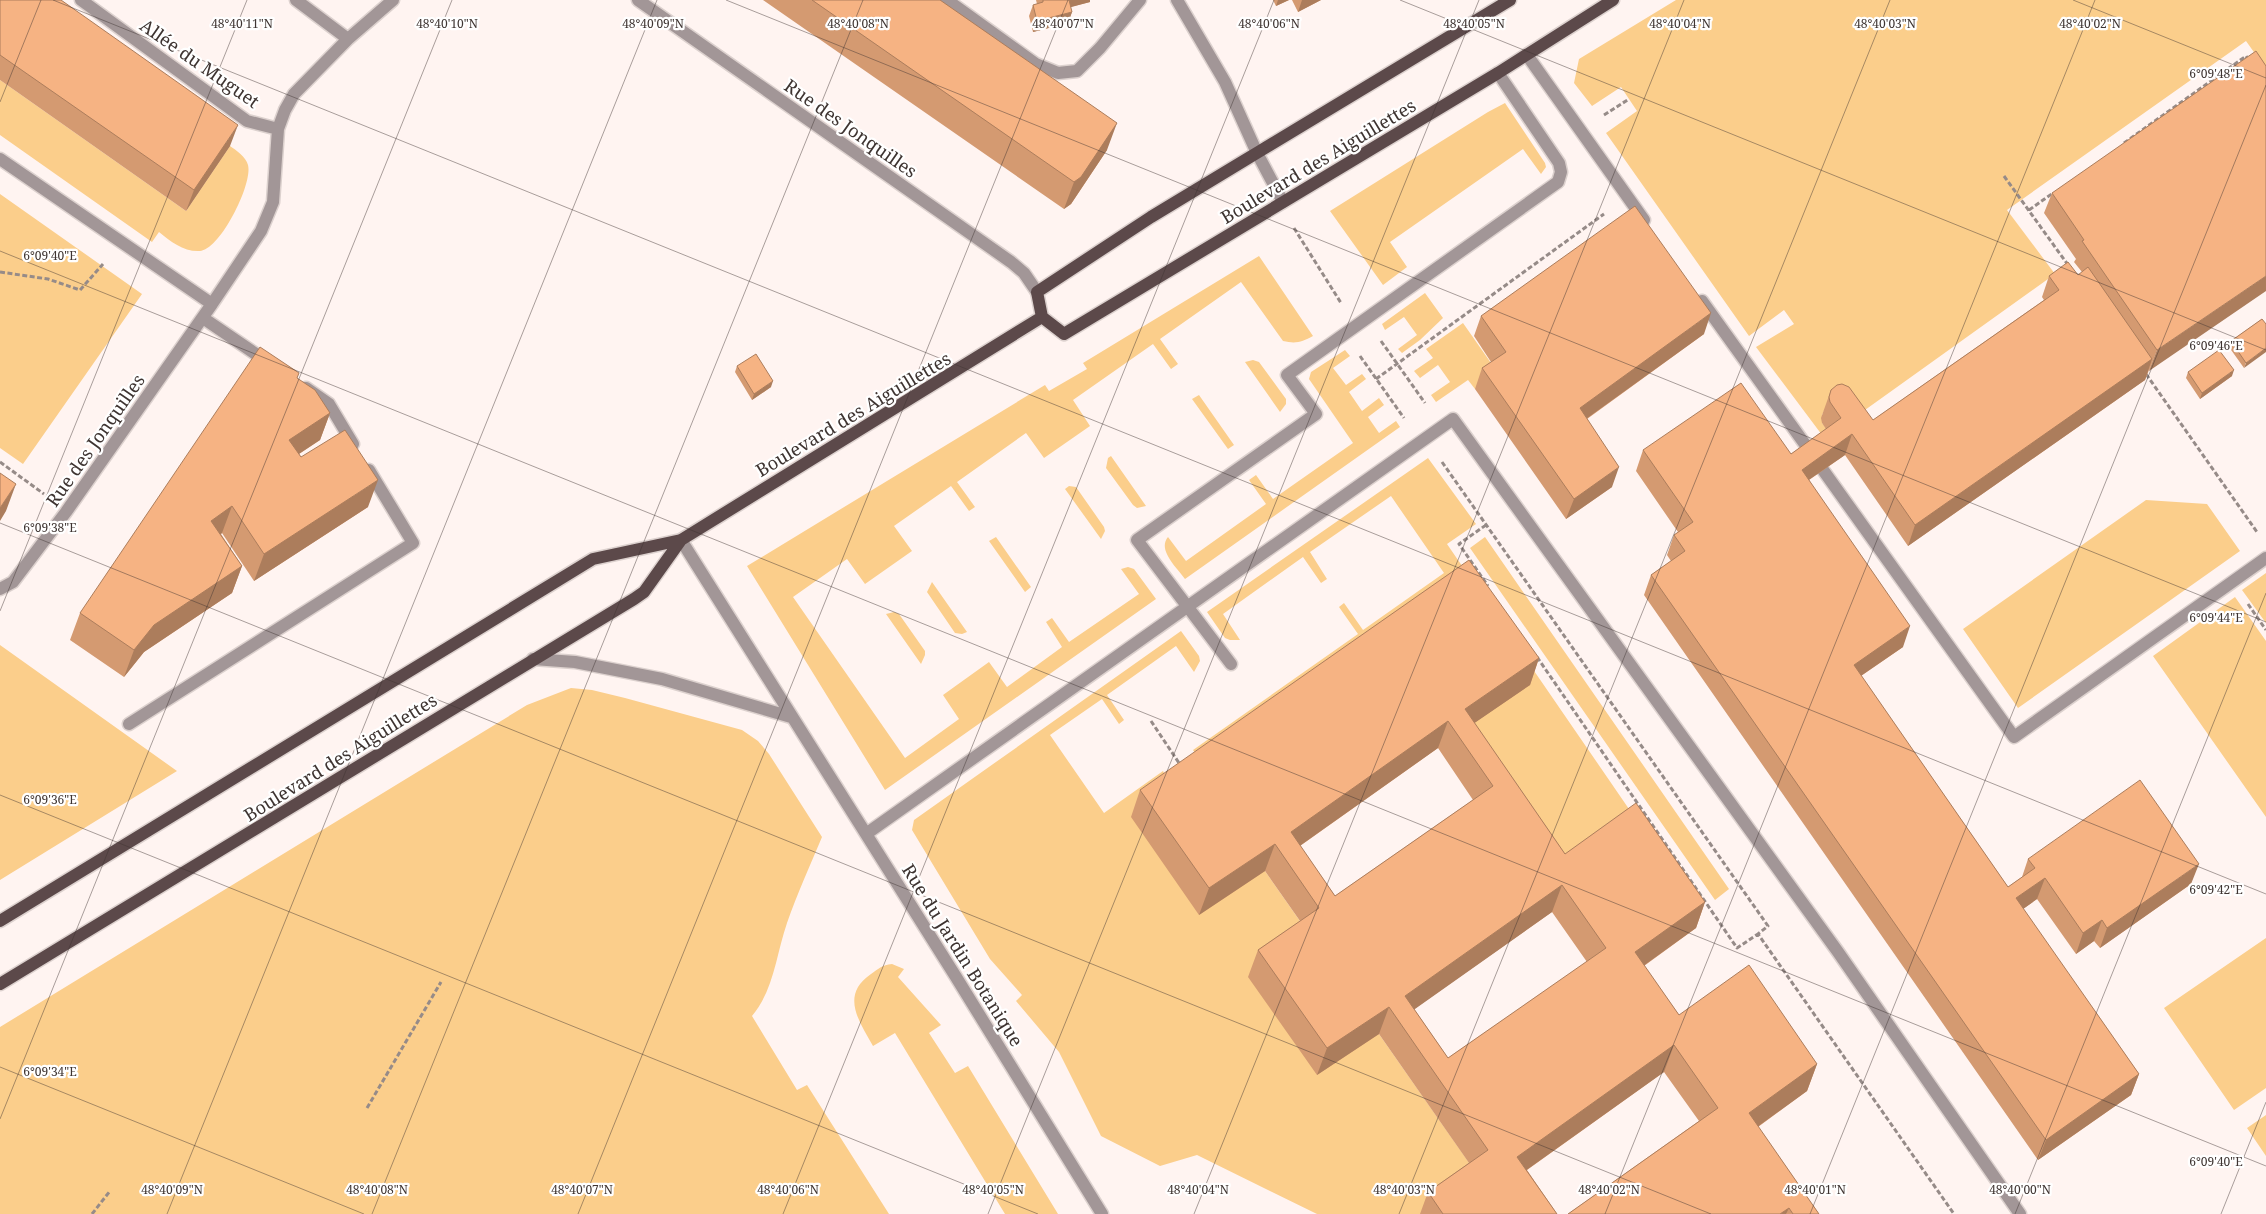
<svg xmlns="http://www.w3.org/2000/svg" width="2266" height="1214" font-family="'Noto Serif',serif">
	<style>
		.green { fill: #fbce8b }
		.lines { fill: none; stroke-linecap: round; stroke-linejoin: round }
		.minor-casing { stroke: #dcd1ce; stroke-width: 15 }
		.major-casing { stroke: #dcd1ce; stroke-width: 15 }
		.path { stroke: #968b88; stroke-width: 3; stroke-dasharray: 5 2.5; stroke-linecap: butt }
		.minor { stroke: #a29697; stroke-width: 12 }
		.major { stroke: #5c494a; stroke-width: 12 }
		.wall { fill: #d49a71; fill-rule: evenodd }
		.shaded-wall { fill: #ac7d5c }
		.building { fill: #f6b383; stroke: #ac7d5c; fill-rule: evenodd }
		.ticks { fill: none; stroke: #3e3431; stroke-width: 1; stroke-opacity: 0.45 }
		.labels { text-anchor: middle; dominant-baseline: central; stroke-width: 4.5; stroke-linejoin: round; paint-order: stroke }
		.street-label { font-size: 18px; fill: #3e3431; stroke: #fff }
		.ticks-label { font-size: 12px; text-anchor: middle; fill: #3e3431; stroke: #fff; stroke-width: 4.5; stroke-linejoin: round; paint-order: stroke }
	</style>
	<rect width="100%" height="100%" fill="#fff4f1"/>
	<!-- green -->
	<path class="green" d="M1676 0H2266V69L2246 41 2007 210 2055 274 1851 420 1832 405 1824 411 1822 415V423L1830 433 1825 439 1756 347 1794 324 1784 310 1749 336 1606 133 1637 111 1621 87 1592 106 1574 83 1579 59Z
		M0 80 186 211 230 146C236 150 246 157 248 165 253 184 220 250 200 251 184 252 171 242 159 232L152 242 0 135Z
		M1505 103 1545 163 1546 167 1541 174 1523 149 1390 242 1407 267 1383 285 1330 211 1488 112Z
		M0 194 142 294 23 464 0 448Z
		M1259 256 1313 336C1302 342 1296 344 1283 341L1241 282 1160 339 1178 364 1171 369 1153 344 1073 400 1090 426 1044 458 1026 433 957 482 975 507 969 511 951 486 894 526 912 551 865 584 847 559 793 597 905 758 959 719 943 695 989 662 1007 687 1062 647 1046 622 1052 618 1069 642 1139 594 1121 569 1128 567 1134 569 1156 599 885 790 747 566 1045 385 1049 391 1087 369 1083 363Z
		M1425 293 1443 318 1420 340 1402 353 1398 349 1417 335 1404 317 1385 330 1382 324Z
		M1463 323 1498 373 1475 389 1468 380 1436 402 1431 395 1450 382 1438 365 1420 378 1414 371 1433 358 1426 349Z
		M1345 350 1350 356 1333 368 1346 385 1362 374 1366 379 1349 392 1362 411 1379 398 1384 405 1368 417 1379 433 1396 421 1400 427 1185 579C1177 568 1157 550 1168 537L1186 561 1266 504 1249 480 1256 475 1273 499 1353 443 1309 379 1311 372Z
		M1253 360 1259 362 1286 399V404L1280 412 1245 362Z
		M1199 395 1234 445 1228 449 1192 399Z
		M1111 456 1146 506 1137 508 1133 505 1106 468 1108 458Z
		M1428 458 1476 524 1447 544 1642 828 1555 881 1455 736 1204 766 1193 750 1358 634 1339 607 1344 603 1363 630 1444 573 1391 496 1310 552 1327 579 1321 583 1303 557 1223 614 1240 640H1230L1225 638 1207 612Z
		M1069 486 1076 487 1104 527 1105 531 1101 539 1065 489Z
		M2146 500 2207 504 2240 551 2018 708 1963 629Z
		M996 537 1031 587 1025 592 989 541Z
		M1485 537 1729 889 1715 900 1470 548Z
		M2266 573V623L2242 590Z
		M932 582 967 632 962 634 955 633 927 592Z
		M2235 597 2266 641V817L2153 656Z
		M894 612 899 614 925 651V655L921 664 886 614Z
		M1181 631 1199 656 1200 661 1194 672 1176 646 1107 695 1124 720 1119 724 1102 699 1050 735 1104 813 1163 771 1172 788 1265 871 1479 1177 1425 1214H1317L1197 1155 1160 1166 1101 1136 1059 1052 1016 1001 1022 995 990 959 912 830 914 820Z
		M0 645 177 771 0 880Z
		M571 688 592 690 625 698 742 730 758 741 769 754 822 837C810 866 797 894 787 923 776 955 774 990 752 1016L797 1090 807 1085 889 1214H0V1027L527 705Z
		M2266 938V1088L2234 1110 2164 1008Z
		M892 964 904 969 898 977 941 1025 929 1033 955 1073 968 1066 1058 1214H1005L895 1033 873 1046C859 1021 840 995 871 974 878 969 882 965 892 964Z
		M2266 1115V1156L2247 1128Z"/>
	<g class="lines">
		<!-- minor casing -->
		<g class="minor-casing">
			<path id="minor" d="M81 0 247 121 278 129
				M296 0 348 39
				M638 0 1011 262 1024 273 1037 292
				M947 0 1036 64 1058 73 1077 71 1100 48 1140 0
				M1177 0 1225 82 1257 153 1283 202
				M1527 55 1644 220
				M0 159 212 304 66 512 13 582 0 589
				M1702 301 1812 454
				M212 304 261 231 273 202 278 129 285 110 294 94 348 39 393 0
				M203 318 269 363
				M306 388 329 404 353 444
				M1823 470 2014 737 2266 558
				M681 540 956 977 1102 1214
				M533 659 575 662 662 679 791 717
				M1231 664 1137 540 1316 414 1287 375 1558 182 1561 172 1559 163 1498 73
				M129 724 413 543 369 470
				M866 834 1453 419 1838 952 2020 1214"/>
		</g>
		<!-- major casing -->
		<g class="major-casing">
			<path id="major" d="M1510 0 1151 217 1037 292 1042 317 1064 334 1498 73 1613 0
				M0 921 593 559 681 540 1042 317
				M0 984 634 599 644 592 681 540"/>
		</g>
		<!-- path -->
		<path class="path" d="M1604 115 1629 99
			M2124 143 2246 56 2249 61
			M2004 176 2068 265
			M2029 210 2053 193
			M1294 228 1341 303
			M0 272 48 279 80 290 103 264
			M1381 341 1425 403
			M1360 356 1404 418
			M2146 374 2257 532
			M1376 379 1604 214
			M0 462 44 494
			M1442 462 1768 926 1758 934 1954 1214
			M1486 525 1459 544 1488 586
			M2248 604 2266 630
			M1537 657 1737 948 1758 934
			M1151 721 1181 766
			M367 1108 441 982
			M92 1214 110 1191"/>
		<!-- minor -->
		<use href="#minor" class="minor"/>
		<!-- major -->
		<use href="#major" class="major"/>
	</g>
	<!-- wall -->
	<path class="wall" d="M0 0 230 146 186 211 0 80Z
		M763 0H940L1107 150 1071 204 1064 209Z
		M1036 0H1090V2L1070 7 1072 12 1068 23 1033 32 1029 16 1033 5 1037 4Z
		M1273 0H1289L1276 6Z
		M1292 0H1321L1298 12Z
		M2266 66 2149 371V370L2145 380 1908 546 1845 455 1809 480 1903 647 1861 676 2008 887 2022 877 2028 859 2191 884 2100 948 2094 941 2076 954 2037 899 2023 909 2139 1074 2131 1095 2038 1160 1644 595 1651 575 1671 561 1667 555 1674 535 1678 532 1636 471 1643 450 1791 454 1826 429 1822 423 1821 418 1831 390 1873 420 2044 300 2042 297 2049 276 2078 275 2082 272 2074 262 2076 259 2044 213 2052 193Z
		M1481 316 1704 334 1587 419 1612 487 1566 519 1475 389 1482 368 1491 362 1474 336Z
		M2262 319 2244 368 2229 347 2231 341Z
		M737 366 771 387 752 400 735 372Z
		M2188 372 2232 376 2200 399 2186 378Z
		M297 378 330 413 320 440 299 454 301 457 368 507 254 581 222 533 221 534 242 566 232 593 144 652 124 677 70 640 80 613Z
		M1539 658 1530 685 1474 723 1565 854 1705 902 1696 928 1644 966 1679 1015 1817 1064 1807 1091 1758 1127 1819 1214H1568L1699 1121 1664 1072 1527 1170 1557 1214H1420L1428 1192 1469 1163 1379 1034 1317 1075 1248 977 1258 950 1300 921 1265 871 1199 915 1131 817 1140 790ZM1438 748 1473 800 1335 896 1300 846ZM1552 912 1587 962 1448 1058 1414 1009Z"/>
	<!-- shaded-wall -->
	<path class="shaded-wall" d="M1067 0H1090V2L1064 9Z
		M1278 0H1289L1276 6Z
		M1302 0H1321L1298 12Z
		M1072 12 1068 23 1033 32 1037 21Z
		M1117 123 1107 150 1071 204 1064 209 1074 182Z
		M238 125 230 146 186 211 194 190Z
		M2266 276V291L2149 371 2157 350Z
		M1711 313 1704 334 1572 429 1580 408Z
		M2266 348V352L2244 368 2246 363Z
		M2152 359 2145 380 1908 546 1915 525Z
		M2234 370 2232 376 2200 399 2202 393Z
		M773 381 771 387 752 400 754 394Z
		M330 413 320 440 279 467 289 440Z
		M1852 434 1845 455 1794 490 1802 470Z
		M1619 467 1612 487 1566 519 1574 499Z
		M378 480 368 507 254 581 264 554Z
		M16 484 6 511 0 521V508Z
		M232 506 222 533 202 548 211 521Z
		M242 566 232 593 144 652 124 677 134 650 154 625Z
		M1910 626 1903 647 1846 686 1854 665Z
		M1539 658 1530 685 1457 735 1465 709Z
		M1448 721 1438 748 1284 857 1291 832Z
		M1275 844 1265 871 1199 915 1209 888Z
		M2199 864 2191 884 2100 948 2107 928Z
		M2045 878 2037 899 2009 919 2016 898Z
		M1562 885 1552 912 1398 1021 1405 996Z
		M1705 902 1696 928 1625 979 1635 952Z
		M2102 920 2094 941 2076 954 2083 933Z
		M1389 1007 1379 1034 1317 1075 1327 1048Z
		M1674 1045 1664 1072 1507 1184 1517 1157Z
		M1817 1064 1807 1091 1739 1140 1749 1113Z
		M2139 1074 2131 1095 2038 1160 2046 1140Z
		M1789 1208 1786 1214H1780Z"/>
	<!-- building -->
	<path class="building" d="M0 0H61L238 125 194 190 0 55Z
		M812 0H940L1117 123 1081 177 1074 182Z
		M1043 0H1069L1072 12 1037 21 1033 5 1043 2Z
		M2256 51 2266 66V276L2157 350 2082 241 2084 240 2052 193Z
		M1635 206 1711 313 1580 408 1619 467 1574 499 1482 368 1506 352 1481 316Z
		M2068 262 2078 275 2088 267 2152 359 1915 525 1852 434 1802 470 1910 626 1854 665 2008 887 2035 868 2028 859 2140 780 2199 864 2107 928 2102 920 2083 933 2045 878 2016 898 2139 1074 2046 1140 1651 575 1685 551 1674 535 1693 522 1643 450 1741 383 1791 454 1841 418 1830 402 1829 397 1831 390 1837 385 1842 384 1849 387 1873 420 2059 290 2049 276Z
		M2262 319 2266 324V348L2246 363 2231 341Z
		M260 347 299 373 297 378 315 390 330 413 289 440 301 457 345 430 378 480 264 554 232 506 211 521 242 566 154 625 134 650 80 613Z
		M2219 350 2234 370 2202 393 2188 372Z
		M756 354 773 381 754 394 737 366Z
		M0 473 16 484 0 508Z
		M1469 560 1539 658 1465 709 1565 854 1636 803 1705 902 1635 952 1679 1015 1749 965 1817 1064 1749 1113 1819 1214H1793L1789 1208 1780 1214H1568L1718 1108 1674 1045 1517 1157 1557 1214H1443L1428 1192 1488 1150 1389 1007 1327 1048 1258 950 1319 908 1275 844 1209 888 1140 790ZM1448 721 1493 786 1335 896 1291 832ZM1562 885 1606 948 1448 1058 1405 996Z"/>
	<!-- ticks -->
	<path class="ticks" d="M53 0 2266 894M726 0 2266 622M1400 0 2266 350M2073 0 2266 78M0 102 41 0M0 251 2266 1166M0 523 1711 1214M0 611 247 0M0 795 1038 1214M0 1067 364 1214M0 1119 452 0M167 1214 657 0M372 1214 863 0M578 1214 1068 0M783 1214 1274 0M988 1214 1479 0M1194 1214 1684 0M1399 1214 1890 0M1605 1214 2095 0M1810 1214 2266 85M2015 1214 2266 593M2221 1214 2266 1102"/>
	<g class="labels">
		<!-- street labels -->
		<g class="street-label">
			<text transform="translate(200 63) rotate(35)">Allée du Muguet</text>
			<text transform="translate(851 128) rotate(35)">Rue des Jonquilles</text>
			<text transform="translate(1318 161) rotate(-31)">Boulevard des Aiguillettes</text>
			<text transform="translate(853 414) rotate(-31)">Boulevard des Aiguillettes</text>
			<text transform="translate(95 440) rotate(-55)">Rue des Jonquilles</text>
			<text transform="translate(340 757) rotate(-32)">Boulevard des Aiguillettes</text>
			<text transform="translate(963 955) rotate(58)">Rue du Jardin Botanique</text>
		</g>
	</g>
	<g class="ticks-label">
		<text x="242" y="28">48°40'11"N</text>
		<text x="447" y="28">48°40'10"N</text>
		<text x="653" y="28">48°40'09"N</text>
		<text x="858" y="28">48°40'08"N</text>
		<text x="1063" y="28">48°40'07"N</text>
		<text x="1269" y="28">48°40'06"N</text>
		<text x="1474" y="28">48°40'05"N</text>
		<text x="1680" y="28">48°40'04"N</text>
		<text x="1885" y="28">48°40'03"N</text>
		<text x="2090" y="28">48°40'02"N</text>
		<text x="2216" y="78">6°09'48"E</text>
		<text x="50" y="260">6°09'40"E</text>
		<text x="2216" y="350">6°09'46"E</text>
		<text x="50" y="532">6°09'38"E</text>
		<text x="2216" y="622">6°09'44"E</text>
		<text x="50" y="804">6°09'36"E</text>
		<text x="2216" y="894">6°09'42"E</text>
		<text x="50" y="1076">6°09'34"E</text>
		<text x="2216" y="1166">6°09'40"E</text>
		<text x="172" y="1194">48°40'09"N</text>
		<text x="377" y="1194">48°40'08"N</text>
		<text x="582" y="1194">48°40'07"N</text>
		<text x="788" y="1194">48°40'06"N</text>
		<text x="993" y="1194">48°40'05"N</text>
		<text x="1198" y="1194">48°40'04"N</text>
		<text x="1404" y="1194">48°40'03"N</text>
		<text x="1609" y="1194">48°40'02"N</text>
		<text x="1815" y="1194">48°40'01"N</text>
		<text x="2020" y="1194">48°40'00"N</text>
	</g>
</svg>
